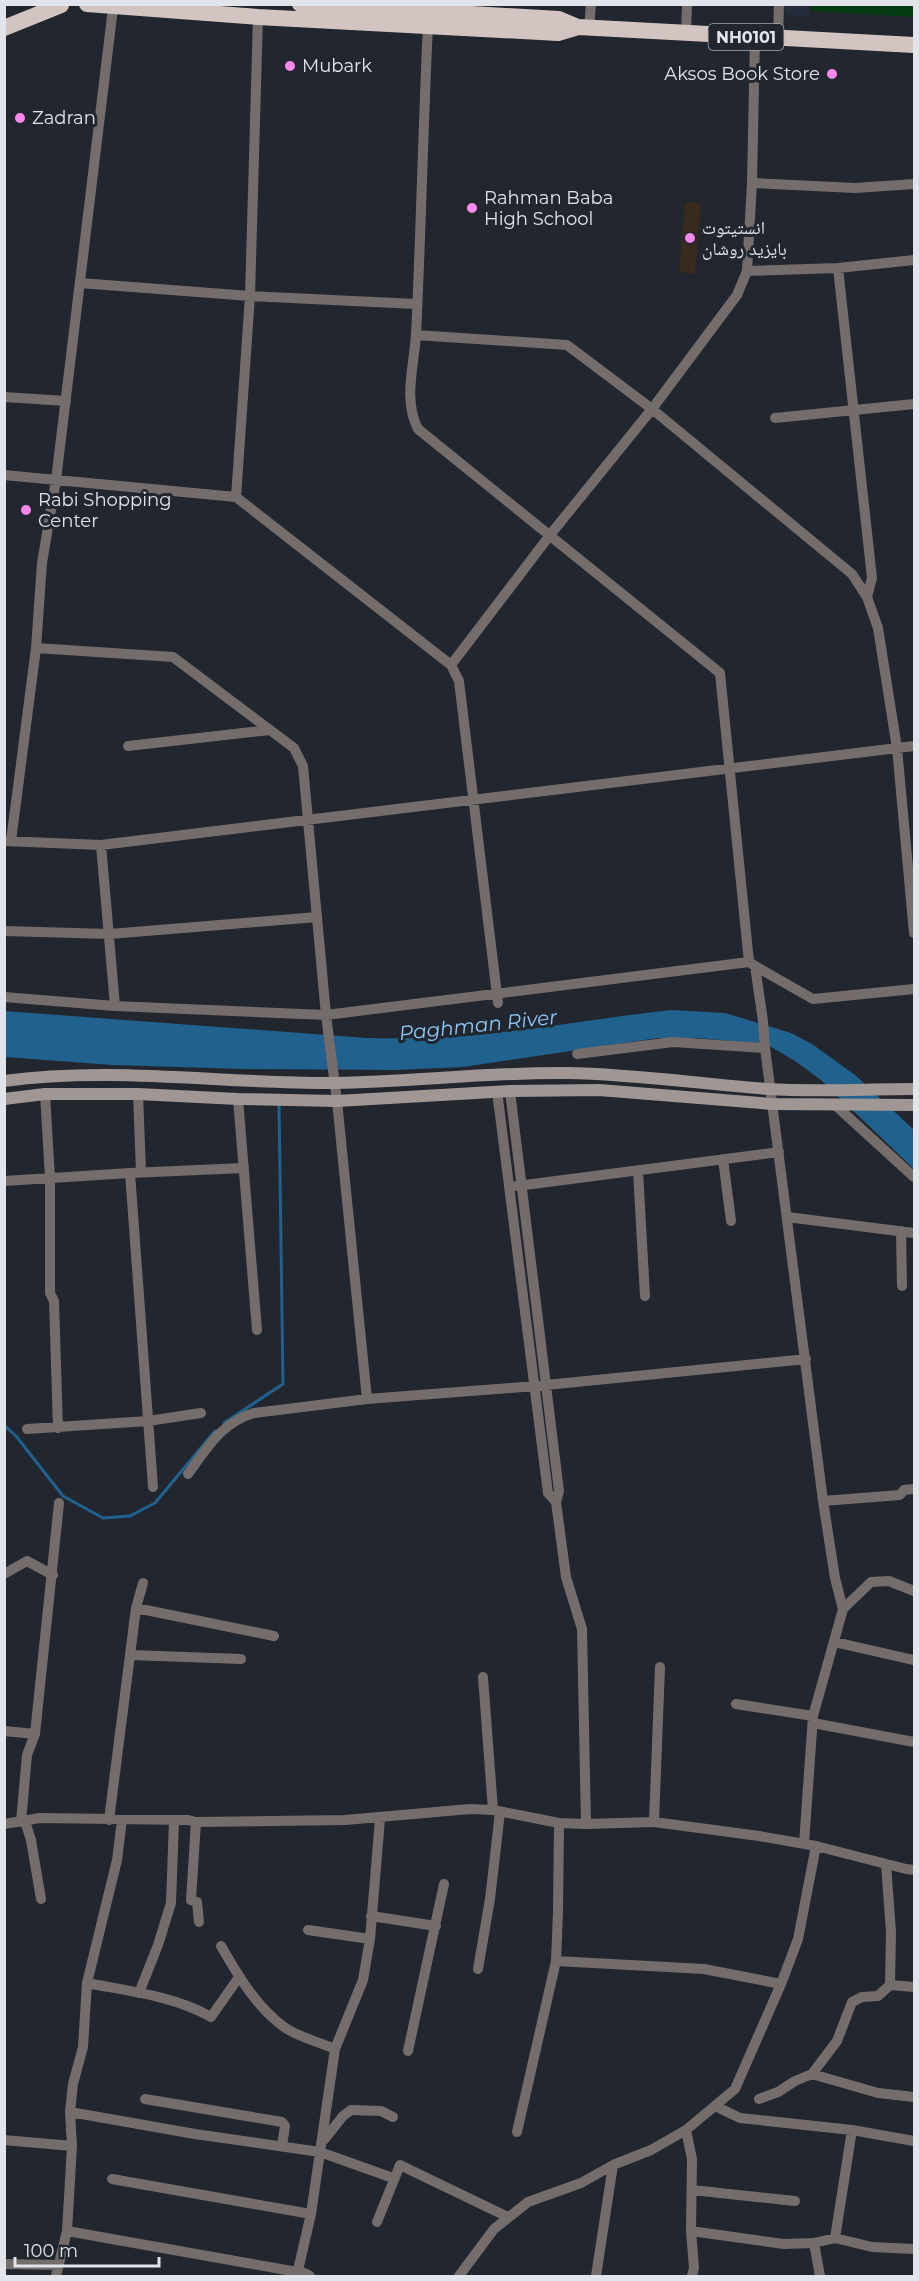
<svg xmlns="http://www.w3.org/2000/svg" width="919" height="2281" font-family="Montserrat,'Noto Naskh Arabic',sans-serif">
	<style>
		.built { fill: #272c3c }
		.education { fill: #382b1d }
		.green { fill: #053b12 }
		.water { fill: #21618e }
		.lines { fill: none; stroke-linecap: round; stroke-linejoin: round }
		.stream { stroke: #21618e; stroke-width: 3 }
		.minor { stroke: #746d6c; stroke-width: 10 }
		.secondary { stroke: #a09693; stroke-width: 12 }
		.trunk { stroke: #d2c4c0; stroke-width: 16 }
		.poi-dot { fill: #f888ea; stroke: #22262f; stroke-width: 2 }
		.labels { text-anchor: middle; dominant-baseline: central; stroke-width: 6; stroke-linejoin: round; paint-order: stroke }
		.shield { fill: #22262f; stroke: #a8abb3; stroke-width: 1.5 }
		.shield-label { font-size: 16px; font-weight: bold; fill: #e1e4eb }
		.poi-label { font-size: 18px; fill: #e1e4eb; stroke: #22262f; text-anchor: start }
		.water-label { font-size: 20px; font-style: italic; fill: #8ec8f7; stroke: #22262f }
	</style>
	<rect width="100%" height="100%" fill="#22262f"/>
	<!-- built -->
	<path class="built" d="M785 5H809V16L785 15Z"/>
	<!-- education -->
	<path class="education" d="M685 202 701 203 695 274 679 272Z"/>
	<!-- green -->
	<path class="green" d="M811 5H914V17L811 11Z"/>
	<!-- water -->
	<path class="water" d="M672 1010 725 1013 791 1033 812 1044 855 1075 914 1130V1169L821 1080 795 1061 766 1044 697 1038H658L463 1067 395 1070 244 1069 112 1065 5 1057 4 1011 367 1038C410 1039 452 1038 495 1033 554 1027 613 1016 672 1010Z"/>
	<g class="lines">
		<!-- stream -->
		<path class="stream" d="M224 1423 283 1384 279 1104
			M4 1425 16 1436 63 1496 103 1518 130 1516 155 1503 215 1431"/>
		<!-- minor -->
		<path class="minor" d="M428 25C423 128 421 232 416 335 414 366 403 400 418 429L720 673 749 962 755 966 763 1021 765 1048 823 1501 835 1578 843 1609 813 1716 804 1844
			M589 28 591 4
			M686 33 687 4
			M778 38 779 4
			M752 183 855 188 914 184
			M838 268 872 578 867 597
			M747 271 838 268 914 260
			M80 283 250 296 416 304
			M416 335 567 345 652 409 852 574 867 597 878 628 897 748 914 933
			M4 397 66 401
			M775 418 914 404
			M4 475 236 497 451 665 459 681 498 1003
			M236 497 250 296 258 17
			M36 648 173 657 294 748 303 766 326 1015 337 1101 367 1399
			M451 665 550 535 652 409 737 295 747 271 752 183 755 37
			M128 746 270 730
			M4 841 101 845 914 746
			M11 841 36 648 42 563 56 480 113 8
			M101 845 115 1006
			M4 931 110 934 317 917
			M755 966 813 999 914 989
			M4 997 115 1006 326 1015 749 962
			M577 1054 673 1042 765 1048
			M497 1091 548 1493 556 1502
			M510 1091 559 1491 556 1502 566 1577 582 1629 586 1824
			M45 1094 50 1178V1293L54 1301 58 1428
			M138 1094 141 1172
			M238 1099 257 1330
			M834 1104 914 1177
			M723 1159 731 1221
			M638 1171 645 1296
			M130 1173 153 1487
			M4 1181 130 1173 244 1168
			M517 1186 779 1152
			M787 1217 914 1233
			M901 1231 902 1286
			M27 1429 148 1421 201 1413
			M188 1474C207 1448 222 1422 254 1413L367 1399 536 1386 806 1359
			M823 1501 900 1495 904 1490 914 1489
			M4 1574 27 1561 53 1575
			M136 1608 274 1636
			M843 1609 871 1582 889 1581 914 1591
			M835 1642 914 1660
			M130 1655 241 1659
			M483 1677 493 1810
			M736 1704 813 1716
			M813 1723 914 1742
			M4 1731 35 1734
			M109 1820 136 1608 143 1583
			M25 1821 31 1840 41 1899
			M21 1822 27 1755 35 1734 59 1503
			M196 1822 191 1900 197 1902 199 1922
			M654 1822 660 1667
			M4 1824 40 1818 188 1820 196 1822 345 1820 470 1809 493 1810 559 1823 586 1824 654 1822 759 1836 816 1846 906 1869 914 1870
			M371 1916 436 1926
			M308 1930 370 1939
			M221 1946C238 1975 256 2007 284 2027 298 2037 319 2042 335 2049
			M556 1961 704 1969 781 1984
			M478 1969 490 1899 500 1812
			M87 1983C128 1991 174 1996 211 2017L239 1977
			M890 1985 914 1987
			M139 1993 158 1945 171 1903 174 1821
			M408 2051 444 1884
			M812 2074 878 2093 914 2097
			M145 2099 282 2122 285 2126 282 2146
			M759 2099 778 2092 795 2081 812 2074 837 2041 852 2002 862 1997 878 1996 890 1985 891 1932 886 1864
			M715 2106 740 2118 852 2130 914 2141
			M70 2112 195 2134 320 2152 393 2178
			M686 2130 692 2159 691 2231 694 2268 692 2276
			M517 2132 556 1961 558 1912 559 1823
			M4 2140 72 2146
			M324 2140 343 2116 351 2110 381 2111 393 2117
			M112 2179 311 2214
			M692 2190 795 2201
			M377 2222 400 2165 508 2217
			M67 2231 292 2271
			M691 2231 784 2244 814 2243 835 2238 872 2247 914 2249
			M835 2238 852 2130
			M814 2243 820 2276
			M4 2264 58 2265
			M298 2270 310 2276
			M56 2276 67 2231 72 2146 70 2112 73 2084 83 2047 87 1983 117 1860 122 1820
			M291 2276 292 2271 298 2270 311 2214 335 2049 363 1980 370 1939 380 1819
			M459 2276 494 2229 528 2202 581 2183 613 2165 651 2150 686 2130 735 2089 781 1984 798 1939 816 1846
			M596 2276 613 2165"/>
		<!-- secondary -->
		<path class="secondary" d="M4 1081C114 1066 224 1084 334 1083 412 1082 489 1072 567 1073 634 1074 701 1084 768 1089 817 1092 866 1089 914 1089
			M4 1099 45 1094H138L238 1099 337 1101 510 1091 599 1090 772 1104 914 1105"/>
		<!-- trunk -->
		<path class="trunk" d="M87 4 258 17 558 33 578 27 914 45
			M300 4 559 19 578 27
			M4 28 61 5"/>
	</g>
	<!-- markers -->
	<g class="poi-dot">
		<circle cx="290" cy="66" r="6"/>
		<circle cx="832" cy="74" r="6"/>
		<circle cx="20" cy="118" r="6"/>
		<circle cx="472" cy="208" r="6"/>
		<circle cx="690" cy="238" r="6"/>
		<circle cx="26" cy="510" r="6"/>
	</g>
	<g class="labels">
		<!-- shield labels -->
		<rect class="shield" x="708.5" y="24" width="75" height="26" rx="4.5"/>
		<g class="shield-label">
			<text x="746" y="37">NH0101</text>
		</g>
		<!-- poi labels -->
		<g class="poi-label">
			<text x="302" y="66">Mubark</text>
			<text x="820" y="74" text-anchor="end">Aksos Book Store</text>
			<text x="32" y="118">Zadran</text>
			<text x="484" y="198">Rahman Baba<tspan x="484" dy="21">High School</tspan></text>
			<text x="702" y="228">انستیتوت<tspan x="702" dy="21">بایزید روشان</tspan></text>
			<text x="38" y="500">Rabi Shopping<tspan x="38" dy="21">Center</tspan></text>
		</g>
		<!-- water labels -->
		<g class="water-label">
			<text transform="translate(478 1025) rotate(-6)">Paghman River</text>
		</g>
	</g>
	<!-- border -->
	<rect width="919" height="2281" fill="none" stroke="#e1e4eb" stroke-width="12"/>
	<!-- scale -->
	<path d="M15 2257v9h144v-9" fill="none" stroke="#e1e4eb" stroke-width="3"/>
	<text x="24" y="2257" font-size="18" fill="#e1e4eb" stroke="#22262f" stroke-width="4.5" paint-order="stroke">100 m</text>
</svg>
